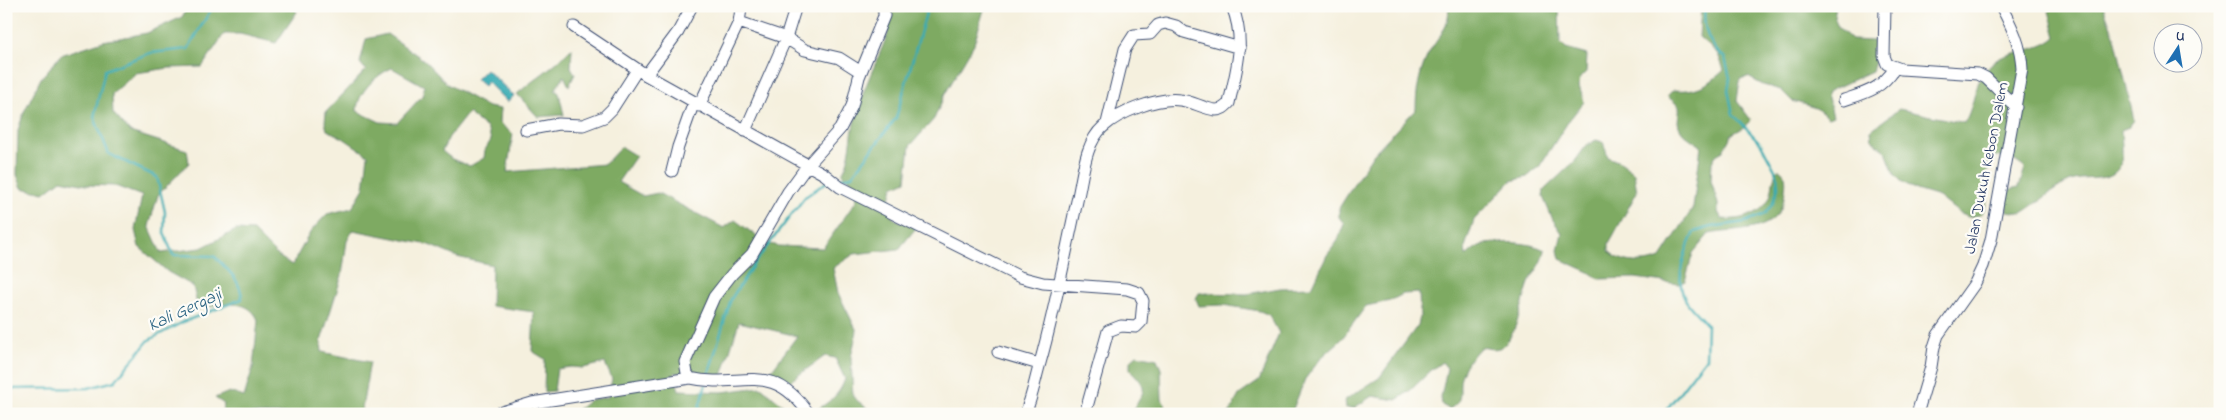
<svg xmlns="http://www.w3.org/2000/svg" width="2226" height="420" font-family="'Indie Flower',sans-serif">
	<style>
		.forest { fill: #7eaa62; stroke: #4c6c60; fill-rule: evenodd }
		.water { fill: #39abb2; stroke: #2a6d88 }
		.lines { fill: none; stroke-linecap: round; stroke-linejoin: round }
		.stream { stroke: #39abb2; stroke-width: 2.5 }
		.minor-casing { stroke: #3c4c71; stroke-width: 13 }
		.minor { stroke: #fff; stroke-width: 11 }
		.labels { text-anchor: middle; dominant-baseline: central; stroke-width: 4.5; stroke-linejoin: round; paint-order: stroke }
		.street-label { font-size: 16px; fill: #1b2f5e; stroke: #fdfcf7 }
		.water-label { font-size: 18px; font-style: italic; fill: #276180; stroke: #fdfcf7 }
	</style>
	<rect width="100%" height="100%" fill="#fdfcf7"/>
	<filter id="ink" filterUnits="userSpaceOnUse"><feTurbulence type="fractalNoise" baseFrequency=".02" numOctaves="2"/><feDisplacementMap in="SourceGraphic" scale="10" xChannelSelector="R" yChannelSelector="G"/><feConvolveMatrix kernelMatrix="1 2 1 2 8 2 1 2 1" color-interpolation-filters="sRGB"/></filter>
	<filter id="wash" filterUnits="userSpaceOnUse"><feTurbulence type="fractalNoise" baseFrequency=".0096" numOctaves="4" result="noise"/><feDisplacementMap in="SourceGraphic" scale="20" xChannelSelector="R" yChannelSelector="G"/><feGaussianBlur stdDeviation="1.12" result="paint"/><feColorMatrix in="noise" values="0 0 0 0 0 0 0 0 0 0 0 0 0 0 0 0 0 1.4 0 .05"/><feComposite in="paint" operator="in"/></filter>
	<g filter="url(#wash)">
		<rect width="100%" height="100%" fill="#f5f0de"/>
		<!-- forest -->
		<path class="forest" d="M188 6H293L297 12 276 43 240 34H224L202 67 169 68 136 73 112 94 113 113 130 132 187 150 189 163 158 195 149 226 161 253 201 248 236 230 253 231 278 256 292 265 311 231 327 214 352 208 364 188 368 155 343 138 327 130 325 122 326 112 366 70 360 63 366 39 387 34 424 60 447 84 488 107 500 109 499 123 513 134 507 172 605 164 621 147 636 156 618 182 643 196 658 193 724 228 735 220 766 243 779 246 823 248 856 201 857 186 842 174C852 157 850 138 855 119 862 91 876 63 887 36L889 25 877 6H985L974 44 945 94 934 119 910 146 906 181 893 187 890 199 893 218 916 228 899 249 854 254 833 268 838 293 857 331 851 357 853 397 874 414H817L815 411C830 401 839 396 845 379L835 358 825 356 789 382 771 371 797 336 739 322 722 376 693 373H674L679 390 722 392 761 387 790 410 788 414H572L590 400 608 397 612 379 605 363 583 368 571 367 557 369 554 391 544 392 545 359 532 351 534 312 491 306 492 265 457 257 429 245 353 230 347 241 342 275 321 341 322 352 370 362 361 414H221L224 404 215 398 229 392 244 397 253 367 258 320C248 296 218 305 198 309L193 286 168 272 139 247 135 230 142 196 115 186 86 185 61 180 44 193 22 188 17 175 18 130 24 112 41 78 61 55 103 41 147 33 182 17ZM392 68 424 86 423 95 397 123 380 122 357 111C357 93 376 75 392 68ZM468 113 487 128 491 140 485 150 484 158 470 166 452 159 442 151 449 137Z
			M1448 6H1559L1560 43 1566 49 1587 55 1586 72 1580 78 1579 86 1584 102 1570 119 1539 167 1527 177 1511 181 1474 220 1465 247 1466 256C1472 251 1478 245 1486 244 1503 241 1530 242 1545 250 1543 264 1536 269 1530 281 1523 297 1517 335 1503 346 1496 351 1488 348 1481 347 1473 355 1466 363 1462 374 1456 388 1467 400 1449 409L1442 405 1441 397 1447 368 1442 362C1425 373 1414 391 1396 400L1372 396 1354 408H1346L1345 400 1379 378 1418 325 1420 317 1419 293 1403 294 1390 301 1366 306 1341 340 1322 357 1305 379 1291 414H1229L1239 395 1259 381 1279 333 1269 315 1260 311 1223 305 1199 306 1196 299 1199 293 1247 294 1280 288 1312 287 1327 255 1337 242 1344 224 1339 217V208L1373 154 1416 109C1416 92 1419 75 1426 59 1433 42 1452 27 1448 6Z
			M1701 6H1836L1834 17 1839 28 1852 40 1874 41 1876 59 1872 71 1829 91 1827 94 1833 116 1828 118 1816 108 1792 101 1781 90 1763 85 1748 77 1740 79 1737 101 1751 120 1743 128 1732 134 1723 151 1716 155 1712 162 1711 180 1718 204V212L1722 219C1741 221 1765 214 1771 194 1774 182 1771 181 1779 169 1787 174 1786 181 1785 190 1783 235 1742 228 1709 234L1693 253 1685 281 1679 284 1635 278 1599 279 1589 272 1560 259 1558 250 1562 233 1553 220 1543 197 1544 190 1575 161 1586 146 1596 140 1603 142 1608 157 1622 163 1634 173 1637 192 1613 236 1609 243V251C1622 265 1645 264 1661 258L1693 208 1701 146C1693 140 1679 134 1678 122 1678 117 1680 111 1679 106L1667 96 1673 90C1694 92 1708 86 1724 70L1718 54 1699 37Z
			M2055 6H2103L2116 41 2134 120 2129 127 2121 130C2122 152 2128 176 2098 178 2089 179 2080 178 2071 181 2052 189 2039 203 2022 213L2007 211 2005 199 2007 190 2019 187 2025 168 2012 159 1994 156C1979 171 1996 199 1980 215L1968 217 1959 213 1939 197 1916 190 1901 181 1895 175 1886 152 1872 139 1871 130 1899 109 1964 123C1976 104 1973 80 1991 64 2009 48 2037 54 2056 37L2049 11Z
			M572 48 571 67 575 74 569 86 564 76 555 90 559 93 564 115 538 117 517 94C535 78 555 66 572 48Z
			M1137 355 1157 359 1161 369 1162 399 1169 414H1132C1142 390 1152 391 1130 370V361Z"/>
		<!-- water -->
		<path class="water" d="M486 69 514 96 507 102 487 82 484 86 476 79Z"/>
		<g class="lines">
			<!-- stream -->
			<path class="stream" d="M836 179 852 176 896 118 928 6
				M708 376 731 299 753 265 805 197 828 181
				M6 389 88 388 115 381 149 340 183 322 242 299C241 280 227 269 214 256L173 255 164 233 165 212 157 177 109 154 94 117 105 70 150 53 188 49 213 6
				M697 414 706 384
				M1663 414 1706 358 1707 325C1699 315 1689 308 1684 297 1675 275 1685 252 1694 232L1711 227 1745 222 1765 214 1772 205 1778 188 1777 174 1761 144 1733 114 1728 90 1730 78 1725 58C1708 45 1702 28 1705 6"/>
		</g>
	</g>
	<g filter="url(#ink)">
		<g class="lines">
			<!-- minor casing -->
			<g class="minor-casing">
				<path id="minor" d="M1885 6 1884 56 1887 64 1901 69 1978 74 1986 78 2016 107
					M739 22 786 38 805 50 839 58 861 72
					M574 27 646 75 824 174 840 187 1020 277 1043 283 1127 289 1139 293 1143 301 1141 322 1136 327 1121 326 1108 331 1085 414
					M646 75 678 32 692 6
					M1844 100C1868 92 1881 89 1895 68
					M699 106 739 22 741 9 737 6
					M1107 123 1125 49 1134 35 1150 34 1158 25 1165 23 1176 26 1184 32 1240 48
					M526 130 558 124 583 125 604 117 612 109 637 70
					M745 131 786 38 796 6
					M672 171 678 147 694 102
					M998 352 1039 364
					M495 414 532 403 690 378
					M809 414C770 358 741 390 690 378L687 373 685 362 714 297 732 274 752 254 788 192 807 166 840 129 852 106 859 77 884 16V6
					M1025 414C1032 398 1035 380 1040 363 1055 310 1065 255 1077 201 1083 177 1084 144 1103 127 1119 112 1158 97 1180 100 1192 101 1204 109 1216 110 1222 110 1225 107 1229 103 1237 68 1246 41 1232 6
					M1917 414 1931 367 1934 347 1938 335 1975 283 1983 266 1991 240 2022 69C2021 44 2012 27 2001 6"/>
			</g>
			<!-- minor -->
			<use href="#minor" class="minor"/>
		</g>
	</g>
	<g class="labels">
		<!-- street labels -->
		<g class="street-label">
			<text transform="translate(1987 168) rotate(-79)">Jalan Dukuh Kebon Dalem</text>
		</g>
		<!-- water labels -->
		<g class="water-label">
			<text transform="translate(185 311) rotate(-25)">Kali Gergaji</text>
		</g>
	</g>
	<!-- margin -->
	<rect width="2226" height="420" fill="none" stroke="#fdfcf7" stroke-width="25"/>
	<!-- north arrow -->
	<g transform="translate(2178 48) rotate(12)"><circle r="24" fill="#fdfcf7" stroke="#a3aaba"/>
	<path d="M0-4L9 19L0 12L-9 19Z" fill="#1f6fb2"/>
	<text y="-8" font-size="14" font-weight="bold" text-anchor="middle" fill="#1b2f5e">U</text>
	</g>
</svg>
